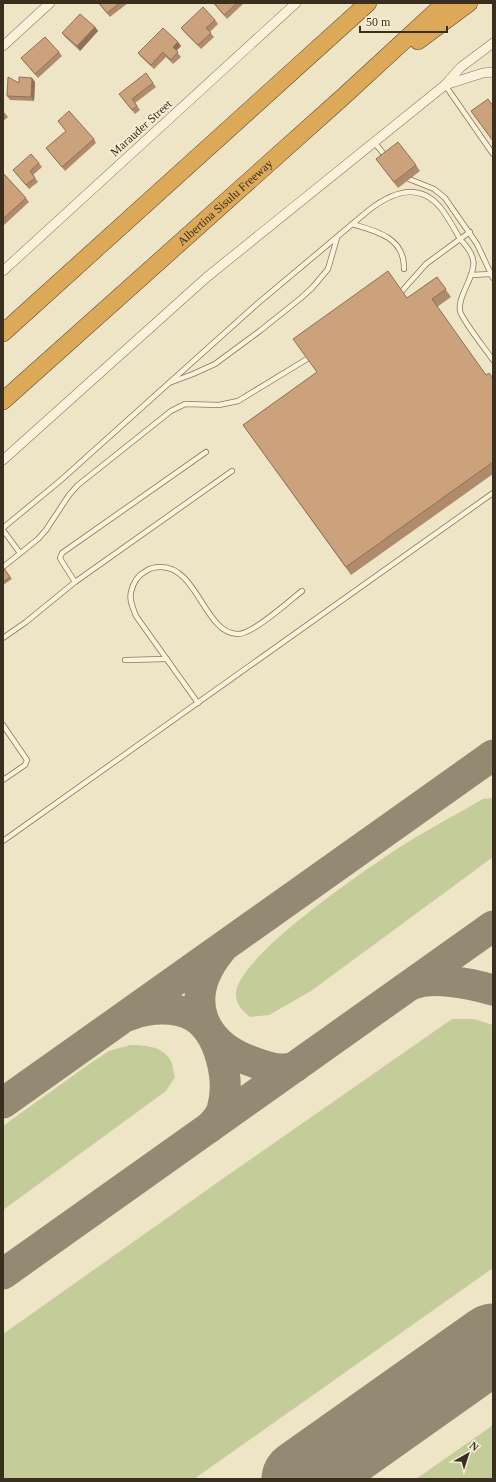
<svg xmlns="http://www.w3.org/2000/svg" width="496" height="1482" font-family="Georgia,serif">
<rect width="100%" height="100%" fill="#eee4c6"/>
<g fill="#c4cc9a">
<path d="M493,798V857L311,991L269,1015L250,1017C243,1011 236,1005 236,995C234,961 350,881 379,861C412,838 448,819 483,799Z"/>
<path d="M452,1019H474L493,1025V1268L194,1479H3V1334L228,1175Z"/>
<path d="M130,1045C145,1045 163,1046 171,1061C173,1065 173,1072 175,1077L166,1091L3,1210V1126L85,1067L109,1051Z"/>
<path d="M493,1425V1479H416Z"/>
</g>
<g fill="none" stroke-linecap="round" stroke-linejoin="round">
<g stroke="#948972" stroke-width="31">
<path d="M220,951C182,998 200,1045 256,1063C268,1067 282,1072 295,1067"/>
<path d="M411,985C431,975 472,984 493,990"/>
<path d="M130,1015C150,1008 174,1006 193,1016C220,1032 231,1080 222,1110C220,1116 215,1122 210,1127"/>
<path d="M3,1103L493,755"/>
<path d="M3,1274L493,926"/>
</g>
<path stroke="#948972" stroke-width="79" d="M301,1479L493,1343"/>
<defs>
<g id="service">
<path d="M445,85L493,154"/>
<path d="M374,142L387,158"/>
<path d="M409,179L434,189L445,198L477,244L493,278"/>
<path d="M352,224C377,231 405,238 404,269"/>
<path d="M470,232L460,239C481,261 474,268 463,294C461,299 459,305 460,311C462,320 487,351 493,360"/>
<path d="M471,275L491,274"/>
<path d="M169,383L257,304L369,210C391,193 418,181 440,207C448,217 454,228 460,239L426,264L402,291"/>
<path d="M3,528L61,480L169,383L193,374L215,364L261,330L301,298L312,288L328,269L337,238"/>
<path d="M3,530L20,553"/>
<path d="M3,567L38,539L46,530L69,495L78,485L171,411L185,404L219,405L238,401L307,359"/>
<path d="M75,582L61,560L60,558L62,553L206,452"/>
<path d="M3,638L26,622L75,582L232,471"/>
<path d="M125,660L167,659"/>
<path d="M198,703L136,616C133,608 129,600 131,592C133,583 138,575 146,571C150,568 156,567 161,567C197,567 205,633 237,634C252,635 289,601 302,591"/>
<path d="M3,725L27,760L25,765L3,780"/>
<path d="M3,841L493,493"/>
</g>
<g id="minor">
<path d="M3,46L50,3"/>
<path d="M445,85L483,73L493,72"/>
<path d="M3,271L296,3"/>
<path d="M3,460L207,277L445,85L461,67L493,43"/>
</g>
<g id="motorway">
<path d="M418,41L469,3"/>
<path d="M3,333L368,3"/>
<path id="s1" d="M3,401L344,96L445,3"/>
</g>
</defs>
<use href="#service" stroke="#89775c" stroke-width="6"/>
<use href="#minor" stroke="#89775c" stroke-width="10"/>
<use href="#motorway" stroke="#574430" stroke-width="18"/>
<use href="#service" stroke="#f9f1da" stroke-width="4.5"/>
<use href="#minor" stroke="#f9f1da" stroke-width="9"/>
<use href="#motorway" stroke="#dca959" stroke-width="17"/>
</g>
<g fill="#af8b6c">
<path d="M98,3H128L110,17Z"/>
<path d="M213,3H244L227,19Z"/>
<path d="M215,20L218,24L210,32L214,37L201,49L184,32L181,28Z"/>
<path d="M95,27L98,31L80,51L65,37L62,33Z"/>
<path d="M178,42L181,46L176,51L181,57L173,64L166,57L154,69L141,57L138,53Z"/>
<path d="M59,52L62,56L38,78L21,58Z"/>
<path d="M32,78L35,82L34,101L10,100L7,96L19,83Z"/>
<path d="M153,83L156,87L135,103L140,110L135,114L122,98Z"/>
<path d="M3,111L8,117L3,121Z"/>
<path d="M58,121L94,139L96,143L65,171L46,148L66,131Z"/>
<path d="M376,159L416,165L420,171L398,188Z"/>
<path d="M39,163L42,167L33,175L38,182L29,189L13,170Z"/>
<path d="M3,173L26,198L29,202L3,226Z"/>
<path d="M437,277L451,297L437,307L486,375L493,378V474L351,575L243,425L317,372L407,298Z"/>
<path d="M3,567L12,579L3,585Z"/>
</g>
<g fill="#8f7158">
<path d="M95,27L98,31L80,51L77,46Z"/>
<path d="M178,42L181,46L176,51L173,47Z"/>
<path d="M32,78L35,82L34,101L31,97Z"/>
</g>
<g fill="#cca27d" stroke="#8f7158">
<path d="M99,3H120L107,13Z"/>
<path d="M214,3H237L224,15Z"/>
<path d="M203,7L215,20L206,28L211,33L198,45L181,28Z"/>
<path d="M80,14L95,27L77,46L62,33Z"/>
<path d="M163,28L178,42L173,47L178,52L171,60L163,52L151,65L138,53Z"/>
<path d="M45,37L59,52L35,74L21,58Z"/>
<path d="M146,73L153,83L132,99L137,106L132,110L119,94Z"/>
<path d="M8,77L19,83V77L32,78L31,97L7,96Z"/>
<path d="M488,99L493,106V141L471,111Z"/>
<path d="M69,111L94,139L62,167L46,148L66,131L58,121Z"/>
<path d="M398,142L416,165L394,182L376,159Z"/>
<path d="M31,154L39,163L30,171L35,178L26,185L13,170Z"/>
<path d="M3,173L26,198L3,219Z"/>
<path d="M388,271L407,298L437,277L446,289L432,299L486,375L489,373L493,378V462L346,567L243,425L317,372L293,339Z"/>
<path d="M3,567L10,577L3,582Z"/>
</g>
<g text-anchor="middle" stroke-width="3.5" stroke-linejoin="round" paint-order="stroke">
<g font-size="12" fill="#3a2e1f" stroke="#f5eed6">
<text transform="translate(141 128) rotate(-42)" y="4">Marauder Street</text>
<text dy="4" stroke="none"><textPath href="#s1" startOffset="298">Albertina Sisulu Freeway</textPath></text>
</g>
</g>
<rect width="496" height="1482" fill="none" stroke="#3a2e1f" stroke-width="8"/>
<g transform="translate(468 1454) rotate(39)" stroke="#f5eed6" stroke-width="3" paint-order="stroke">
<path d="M0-3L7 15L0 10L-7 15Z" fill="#3a2e1f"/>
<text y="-6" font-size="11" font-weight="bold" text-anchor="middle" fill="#3a2e1f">N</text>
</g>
<path d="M360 26v6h87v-6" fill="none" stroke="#3a2e1f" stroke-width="2"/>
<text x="366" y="26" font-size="12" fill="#3a2e1f" stroke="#f5eed6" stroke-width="3" paint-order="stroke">50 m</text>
</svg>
